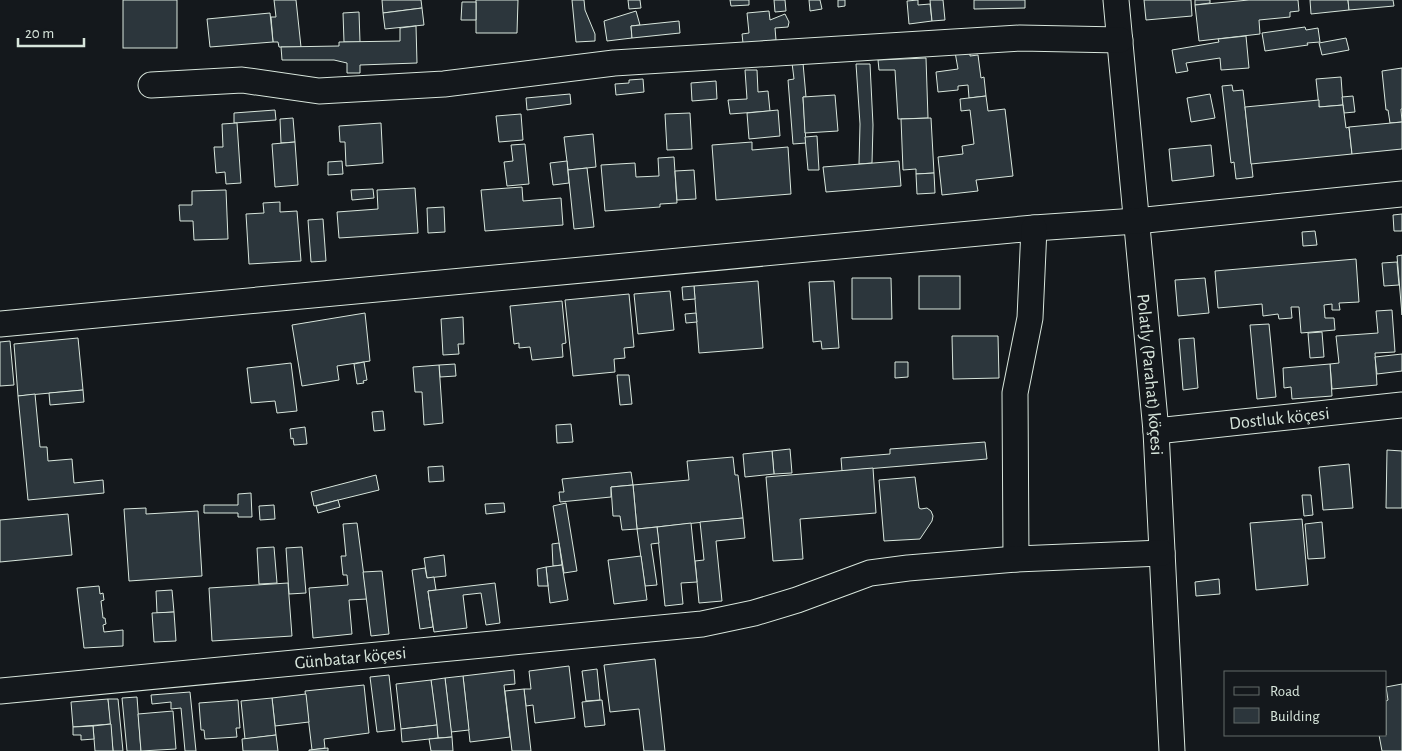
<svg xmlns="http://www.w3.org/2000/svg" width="1402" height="751" font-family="'Alegreya Sans',sans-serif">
<rect width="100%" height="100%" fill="#14181c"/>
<g fill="#2c363c" stroke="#d8e6dc">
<rect x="123" y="0" width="54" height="48"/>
<path d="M274,0H296L301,47H279L278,42H273L271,17H276Z"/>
<path d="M382,0H421L422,8L383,13Z"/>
<path d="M476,0H518L517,33H476Z"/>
<path d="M572,0H584L585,10L595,34V41L576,42Z"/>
<path d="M628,0H640L641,8L629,9Z"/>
<path d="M730,0H749V5L731,6Z"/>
<path d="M774,0H785L786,11L775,12Z"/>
<path d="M809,0H820L822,9L810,11Z"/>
<path d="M838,0H845V6L838,7Z"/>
<path d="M918,0V5L930,4L932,21L909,24L907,1Z"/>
<path d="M930,0H943L945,20L932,21Z"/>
<path d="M974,0H1025V8L974,9Z"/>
<path d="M1144,0H1191L1192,16L1146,20Z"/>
<path d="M1195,0H1210V3L1195,5Z"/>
<path d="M1249,0H1298L1299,11L1290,12V17L1259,20L1260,34L1199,41L1195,5Z"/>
<path d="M1310,0H1348L1349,10L1311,14Z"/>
<path d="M1348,0H1393L1394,6L1349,10Z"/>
<path d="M462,2H476V20H461Z"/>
<path d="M422,8L424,25L385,29L383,13Z"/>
<path d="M636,11L640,25L631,26L632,38L607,41L604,21Z"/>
<path d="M769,11L770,20L785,14L789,22L788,27L775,28L776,40L743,43L742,34L749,33L747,13Z"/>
<path d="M359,12L360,42H344L343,13Z"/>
<path d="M270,13L273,42L210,47L207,19Z"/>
<path d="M679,21L680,33L632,38L631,26Z"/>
<path d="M416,26L417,63L360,65V73H347V63L334,60H282L281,47L339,46V42L400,41V28Z"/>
<path d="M1305,27L1306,30L1318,28L1320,42L1307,43L1308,45L1265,51L1262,33Z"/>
<path d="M1246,36L1249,68L1221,70L1220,58L1186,63L1188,71L1176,73L1172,50L1219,42L1218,39Z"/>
<path d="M1346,38L1349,50L1322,55L1319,43Z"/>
<path d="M970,51V56L978,55L981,78L984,77L986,96L969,98L968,85L958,86V90L938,92L936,72L958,69L955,52Z"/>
<path d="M926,58L928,118L898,119L895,70H879L878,60Z"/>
<path d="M792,63H803L806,97H803L806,143L793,144L788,80L794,79Z"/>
<path d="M856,64H870L873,125L872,163L859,164L860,124Z"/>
<path d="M1402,68V109H1401L1402,122L1390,123L1388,110H1386L1382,71Z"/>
<path d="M745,70H757L758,92L768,91L770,111L730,114L728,100L747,99Z"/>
<path d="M1341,77L1343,105L1319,107L1316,79Z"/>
<path d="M643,79L644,92L616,95L615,84L629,83V80Z"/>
<path d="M716,81L717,99L692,101L691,83Z"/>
<path d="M1232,85L1233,91L1243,90L1253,177L1236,179L1234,162L1231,163L1222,86Z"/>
<path d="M570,94L571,104L527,110L526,98Z"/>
<path d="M1210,94L1215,118L1191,122L1187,98Z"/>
<path d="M835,95L838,131L805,133L803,97Z"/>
<path d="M986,96L988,111L1005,109L1013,176L976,180L978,191L942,195L938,157L963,154L962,146L974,144L970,110L961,111L960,99Z"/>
<path d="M1353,96L1355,112L1344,113L1342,97Z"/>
<path d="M1319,100V107L1343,105L1346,128L1349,127L1352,154L1251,164L1245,107Z"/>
<path d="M275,110L276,120L234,123V113Z"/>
<path d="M778,110L780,136L749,139L747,113Z"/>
<path d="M690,113L692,149L667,150L665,114Z"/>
<path d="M521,114L523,140L499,142L496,116Z"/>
<path d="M293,118L295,142L281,143L280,119Z"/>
<path d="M931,118L934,173L916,174V169L903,170L901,119Z"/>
<path d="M1402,122V149L1352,154L1349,127Z"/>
<path d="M237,123L241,183L226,184L225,172L216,173L214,147H223L222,124Z"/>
<path d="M381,123L383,163L346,166L345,142H340L339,126Z"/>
<path d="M593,134L596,167L568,170L564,137Z"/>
<path d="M817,136L819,170H808L805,137Z"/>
<path d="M295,142L298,185L275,187L272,144Z"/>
<path d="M752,142V150L788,147L791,194L716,200L712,145Z"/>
<path d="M525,144L529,184L507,186L504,162L513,161L511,145Z"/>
<path d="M1211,145L1214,176L1172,181L1169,149Z"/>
<path d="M674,157L677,203L660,204V207L605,211L601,165L635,163L636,177L659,176L658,158Z"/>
<path d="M342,161L343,174L328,175V162Z"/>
<path d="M567,161L569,183L553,185L550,163Z"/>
<path d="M899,161L901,186L826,192L823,167Z"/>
<path d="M587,168L594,227L574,229L568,170Z"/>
<path d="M694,170L696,199L677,200L675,171Z"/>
<path d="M934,173L935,193L917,194L916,174Z"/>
<path d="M522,187L523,201L561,198L563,225L485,231L481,190Z"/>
<path d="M415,188L418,233L339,238L337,212L378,209L377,190Z"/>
<path d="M373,189L374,198L352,200L351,190Z"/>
<path d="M226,190L228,239L194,240L193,221H180L179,205H192V191Z"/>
<path d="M280,202V212L297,211L301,261L249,264L246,214L264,213L263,203Z"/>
<path d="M444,207L445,232L428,233L427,208Z"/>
<path d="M1402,214V231H1394L1393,215Z"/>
<path d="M323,219L326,261L311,262L308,220Z"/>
<path d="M1315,231L1317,245L1303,246L1302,232Z"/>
<path d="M1402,255V315L1397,256Z"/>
<path d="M1356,259L1359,302L1339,303L1340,310H1332V304L1324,305L1325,318H1334L1335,330L1301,333L1299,307H1291L1292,318L1279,319L1278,314L1263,316L1262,304L1218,308L1215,271Z"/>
<path d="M1397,262L1399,285L1384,286L1382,263Z"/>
<rect x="919" y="276" width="41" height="33"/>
<path d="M852,278H891L892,319H852Z"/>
<path d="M1205,278L1209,313L1178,316L1175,280Z"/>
<path d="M758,281L763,348L699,353L694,286Z"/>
<path d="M834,281L839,348L822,349L821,341L813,342L809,282Z"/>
<path d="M694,286L695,299L683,300L682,287Z"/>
<path d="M670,291L674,330L638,334L634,294Z"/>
<path d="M629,294L634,347L624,348L625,358L614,359L615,372L573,376L565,300Z"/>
<path d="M562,301L566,343L562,344L563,357L532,360L530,347L519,348V343L514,344L510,306Z"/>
<path d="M1392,310L1395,352L1375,353L1377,385L1332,389L1330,364L1339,363L1336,336L1378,333L1376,311Z"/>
<path d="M365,313L370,361L337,366L339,380L302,386L292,325Z"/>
<path d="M696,313L697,322L686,323L685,314Z"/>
<path d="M463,317L464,344H458L459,354L443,355L441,319Z"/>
<path d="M1269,324L1276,397L1257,399L1250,325Z"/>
<path d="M1322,332L1324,357L1310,358L1308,333Z"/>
<path d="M952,336H998L999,378L953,379Z"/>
<path d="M78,338L83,390L18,396L14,344Z"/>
<path d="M1194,338L1198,388L1183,390L1179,339Z"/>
<path d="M10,341L14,385L0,386V342Z"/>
<path d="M1402,354V371L1377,374L1375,357Z"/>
<path d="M364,362L367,380L363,381L364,383L357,384L354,364Z"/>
<path d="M895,362H908V377L895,378Z"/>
<path d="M291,363L297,411L277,413L275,401L251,403L247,368Z"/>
<path d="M455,364L456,376L440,377L439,365Z"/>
<path d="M1330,364L1332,396L1292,399L1291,387L1284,388L1283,368Z"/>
<path d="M439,365L443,423L424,425L422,392H415L413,367Z"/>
<path d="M617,375H629L632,404L620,405Z"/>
<path d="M83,390L84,402L50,405L49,393Z"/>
<path d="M35,394L40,447H47L48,461L72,459L74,483L103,480L104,493L28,500L18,396Z"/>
<path d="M383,411L385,430L374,431L372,412Z"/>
<path d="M571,424L573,442L557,443L556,425Z"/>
<path d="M305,427L307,444L294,445L293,438L291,439L290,429Z"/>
<path d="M985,442L987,459L842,471L841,458L890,454V449Z"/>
<path d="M790,449L792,473L774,474L772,451Z"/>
<path d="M1387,450L1402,451V508H1386Z"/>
<path d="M772,451L774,474L745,477L743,454Z"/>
<path d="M733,457L735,475H738L743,518L637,529L633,485L689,480L687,461Z"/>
<path d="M1349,464L1353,508L1323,510L1319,467Z"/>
<path d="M443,466L444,481L429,482L428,467Z"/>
<path d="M873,468L876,513L800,519L803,559L773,561L766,477Z"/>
<path d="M631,472L633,485L611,487V497L560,502L559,492H564L562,479Z"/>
<path d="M376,475L379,490L314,506L311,492Z"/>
<path d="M915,477L919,508L921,509L927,508L931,511L933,516L932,521L920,539L884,541L879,480Z"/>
<path d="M633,485L637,529L622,530L620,516H613L611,487Z"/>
<path d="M251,493L252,517H238V513H204V505H238V494Z"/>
<path d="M1302,495H1311L1313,515L1304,516Z"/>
<path d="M338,500L340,507L318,513L316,506Z"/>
<path d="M504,503L505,512L486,514L485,504Z"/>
<path d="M566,503L577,571L564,573L553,506Z"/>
<path d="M274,505L275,519L260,520L259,506Z"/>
<path d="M146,508V514L198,511L202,576L129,581L124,509Z"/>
<path d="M68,514L72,555L0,562V520Z"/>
<path d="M743,518L745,538L716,541L722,601L699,603L695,561L704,560L700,522Z"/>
<path d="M1302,519L1308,585L1256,590L1250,523Z"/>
<path d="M1322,522L1325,558L1308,559L1305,524Z"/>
<path d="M357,523L367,599L349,600L352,634L313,638L309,588L348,585L347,575H343L341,556H346L343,524Z"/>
<path d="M691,523L697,582L681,583L683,604L665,606L657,527Z"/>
<path d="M657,527L659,543L651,544L657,585L645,586L637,529Z"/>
<path d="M559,543L562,565L553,566L552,544Z"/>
<path d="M274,547L277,583L259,584L257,548Z"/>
<path d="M302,547L306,593L289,594L286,548Z"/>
<path d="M444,555L446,576L427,578L424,558Z"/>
<path d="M641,556L647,600L614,604L608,560Z"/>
<path d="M562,565L568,600L550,603L546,567Z"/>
<path d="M546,567L548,586H538L537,569Z"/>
<path d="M425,568L427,578L434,577L436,590L428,591L433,627L420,629L412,570Z"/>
<path d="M382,571L389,634L371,636L363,572Z"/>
<path d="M1219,579L1220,594L1196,596L1195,582Z"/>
<path d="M288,583L292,636L212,641L209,588Z"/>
<path d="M495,583L500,623L486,625L481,593L463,595L467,628L434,632L428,591Z"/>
<path d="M99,586L100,594L103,593L104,600L101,601L103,618H105L106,624L103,625L104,632L123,630V646L84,648L77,588Z"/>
<path d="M172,590L174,612L157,613L156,591Z"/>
<path d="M174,612L176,641L154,642L152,613Z"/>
<path d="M655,659L665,751H644L639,709L610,712L604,665Z"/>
<path d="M569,666L575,718L535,723L533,705L526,706L524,689H531L529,671Z"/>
<path d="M597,669L600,700L586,701L582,671Z"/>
<path d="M514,670L515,684L504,685L510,737L470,742L463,676Z"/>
<path d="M389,675L395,730L377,732L370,677Z"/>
<path d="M463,676L469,730L451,732L445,678Z"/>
<path d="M445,678L452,737L438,738L431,680Z"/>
<path d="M431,680L437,725L401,729L396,684Z"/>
<path d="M1402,684V751H1382L1379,735H1386V701L1388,700L1386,687Z"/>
<path d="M364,685L369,733L324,739L325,748L312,750L305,691Z"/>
<path d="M524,689L531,751H512L505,691Z"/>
<path d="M190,692L196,751H185L181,708L171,709V702L152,704L151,695Z"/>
<path d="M306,694L309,722L275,726L272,698Z"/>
<path d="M137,697L141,751H127L122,698Z"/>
<path d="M272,698L276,735L245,739L241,701Z"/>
<path d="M108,699L111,724L73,727L71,702Z"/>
<path d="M108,699H118L123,751H113Z"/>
<path d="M238,700L240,728H236L237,737L205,739L204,730H201L199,703Z"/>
<path d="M602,700L605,725L585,727L582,702Z"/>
<path d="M173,711L176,749L141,751L138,714Z"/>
<path d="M111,724L113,751H95L93,726Z"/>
<path d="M437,725L438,738L402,742L401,729Z"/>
<path d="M93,726L94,739L81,740V735H73V727Z"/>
<path d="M276,735L278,751H243L242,739Z"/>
<path d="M452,737L453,751H431L429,739Z"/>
<path d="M328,748V751H309V750Z"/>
</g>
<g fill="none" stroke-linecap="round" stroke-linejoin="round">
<defs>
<g id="minor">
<path id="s1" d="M1116,0L1156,431L1172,751"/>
<path d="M151,85L242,80L319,91L444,84L614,63L1020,38L1120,40"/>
<path d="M0,324L1034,228L1136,221L1402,194"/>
<path id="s2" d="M1156,431L1402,405"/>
<path d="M1016,559L1015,393L1030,318L1034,228"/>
<path id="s3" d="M0,691L702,624L754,613L797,600L870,573L908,568L1016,559L1162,553"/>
</g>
</defs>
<use href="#minor" stroke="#d8e6dc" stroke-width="27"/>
<use href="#minor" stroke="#14181c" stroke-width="25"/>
</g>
<g text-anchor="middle" stroke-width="4" stroke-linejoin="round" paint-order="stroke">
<g font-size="18" fill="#d8e6dc" stroke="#14181c">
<text dy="6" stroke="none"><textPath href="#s1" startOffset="376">Polatly (Parahat) köçesi</textPath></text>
<text dy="6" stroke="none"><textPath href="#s2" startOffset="124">Dostluk köçesi</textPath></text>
<text dy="6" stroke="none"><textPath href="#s3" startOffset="352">Günbatar köçesi</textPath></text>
</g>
</g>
<rect x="1224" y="671" width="162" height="65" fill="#14181c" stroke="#626a69"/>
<rect x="1234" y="687" width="25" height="8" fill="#14181c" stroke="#626a69"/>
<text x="1270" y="696" font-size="15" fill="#d8e6dc">Road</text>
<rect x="1234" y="708" width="25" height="15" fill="#2c363c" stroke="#626a69"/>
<text x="1270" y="721" font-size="15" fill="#d8e6dc">Building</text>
<path d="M18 38v8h66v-8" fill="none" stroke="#d8e6dc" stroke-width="2.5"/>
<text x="25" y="38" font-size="15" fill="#d8e6dc" stroke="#14181c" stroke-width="4" paint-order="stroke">20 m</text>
</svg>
